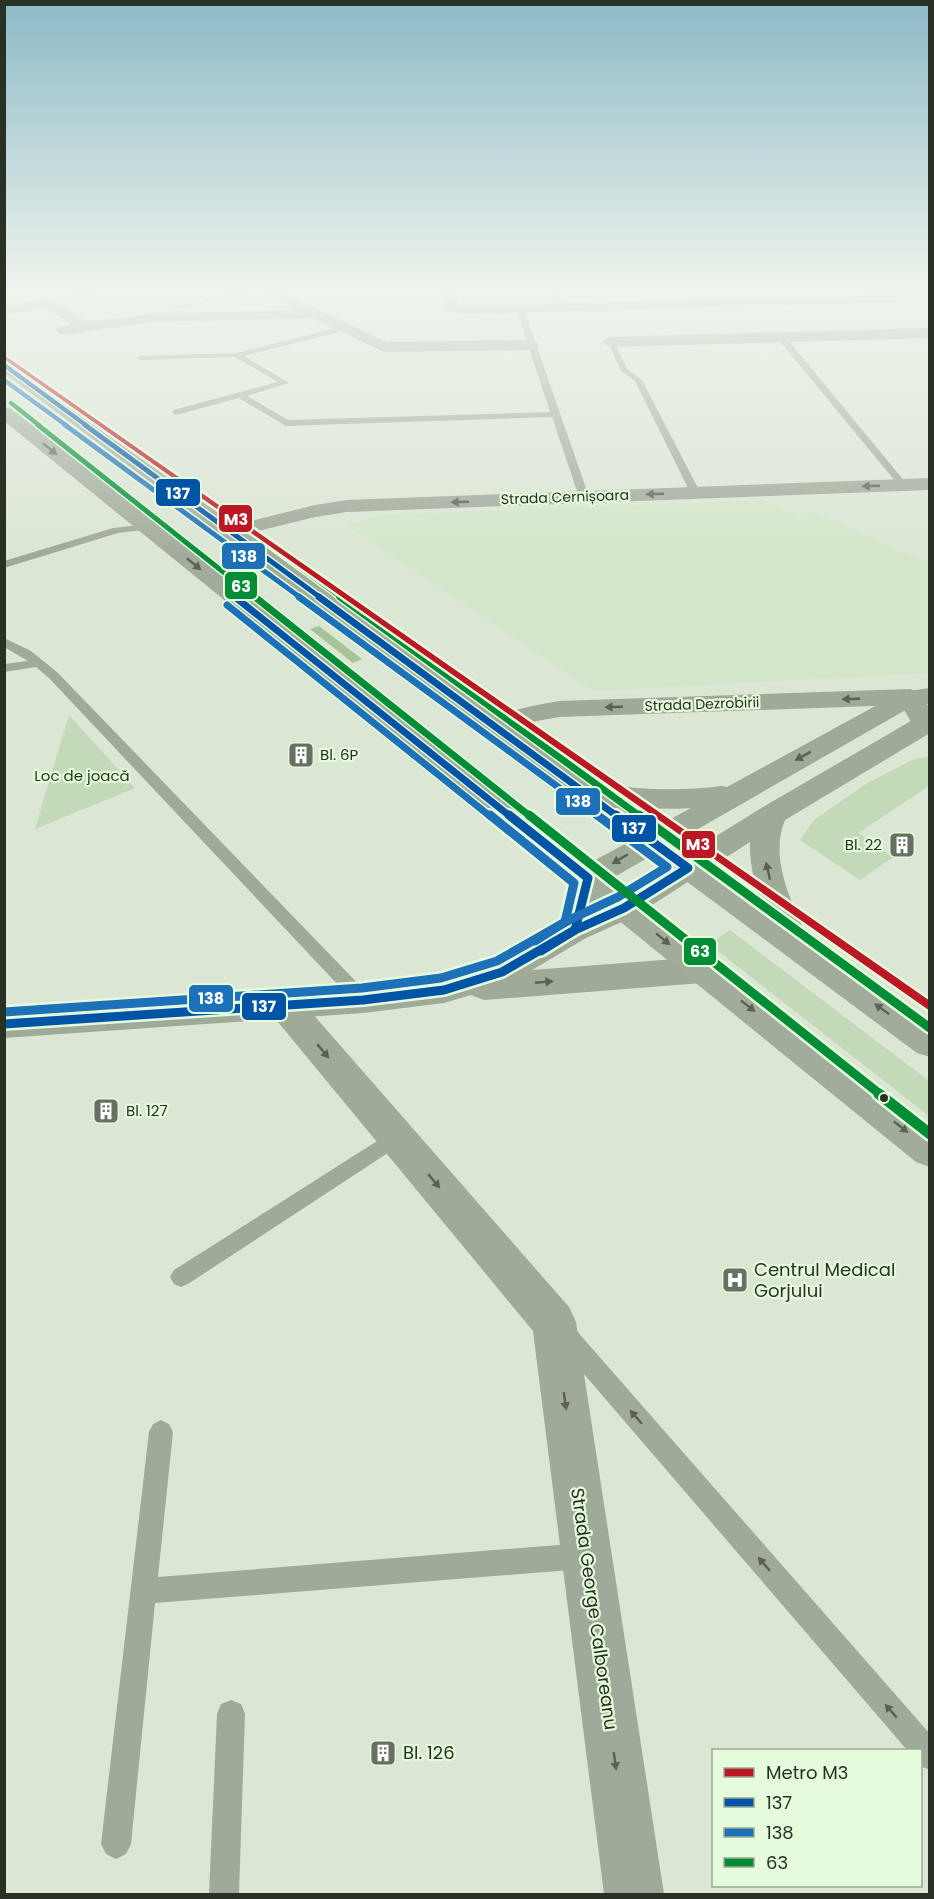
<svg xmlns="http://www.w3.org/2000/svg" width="934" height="1899" font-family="Poppins,sans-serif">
<rect width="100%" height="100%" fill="#dbe6d5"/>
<path fill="#d3e6c9" d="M767,500L800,516L812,511L920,560H929V673L593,691L347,526L379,515L425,513Z"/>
<g fill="#c3d9b8">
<path d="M69,715L135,788L35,829Z"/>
<path d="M929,757V786L858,833L893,857L860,880L800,840L814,820L866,784L914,759Z"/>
<path d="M730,930L929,1081V1116L709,944Z"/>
</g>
<path fill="#a6c497" d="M319,626L362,659L353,663L310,629Z"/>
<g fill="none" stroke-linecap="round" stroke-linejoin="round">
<g fill="#a0aa9b" fill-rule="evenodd">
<path d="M93,291H105L46,304L42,302Z"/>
<path d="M243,291H254L166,312L162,310Z"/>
<path d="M549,291H555L562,309H556Z"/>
<path d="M520,307L524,309L589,497L588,499L579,497L552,417L286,426L239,398L176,415L172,412L173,410L278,382L235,357L140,360L136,358L140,356L237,353L344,326H347V330L244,356L289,383L247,396L288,420L550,412L516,309Z"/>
<path d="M778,335H784L906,483V487H900L778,339Z"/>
<path d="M607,340H613L628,370L642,380L700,492L699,494L690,492L635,381L621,371Z"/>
<path d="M148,524L152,525V529L118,533L4,568V561L113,528Z"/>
<path d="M4,638L31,651L57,672L369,995L372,1000L369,1005L363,1007L357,1005L49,678L36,667L4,672V664L28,661L4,647Z"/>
<path d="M396,1129L403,1131L406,1137L403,1143L188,1284L181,1287L174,1284L170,1277L174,1270Z"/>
<path d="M567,1326L575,1329L930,1734V1770L920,1766V1750H907L559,1345L556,1337L559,1329Z"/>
<path d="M161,1420L169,1424L173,1432L158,1577L583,1543L592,1547L596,1556L592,1565L583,1569L155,1603L131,1844L126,1854L116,1859L106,1854L101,1844L149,1432L153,1424Z"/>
<path d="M231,1700L241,1704L245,1714L239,1894H209L217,1714L221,1704Z"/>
</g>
<g fill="#a0aa9b" fill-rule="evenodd">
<path d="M261,291H278L387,342L532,340L540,345L532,350L384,352L312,318L151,322L63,335L58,333L55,330L58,327L71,324L44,307L4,315V306L46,298L88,322L151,314L296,310Z"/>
<path d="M440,291H454L458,304L462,306L930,293V301L461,314L446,310Z"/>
<path d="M930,328V338L610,347L602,342L610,337Z"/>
<path d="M930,478V490L347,512L315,517L230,538L223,536L219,532L223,528L315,505L347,500Z"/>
<path d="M910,689L919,692L930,709V731L916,730L901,705L559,717L537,721L498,736L489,734L485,728C497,710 538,705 559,701Z"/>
<path d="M285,993L297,996L569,1307L576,1322L664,1894H604L533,1331L273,1016L268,1006L273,996Z"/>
</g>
<path fill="#9faa99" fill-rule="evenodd" d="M930,688V704H916L602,884L597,907L613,900L763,807L916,718L930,715V733L785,820C768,860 794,909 812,945L808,954L796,957L784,954C766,920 749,881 750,842L635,916L586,938L532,970L702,957L714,961L719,970L714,979L702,983L484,1000L471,995L444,1003L363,1013L4,1038V1010L363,987L444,977L477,968L527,943L561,923L573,878L577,870L691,808C651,811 609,806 571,795L567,789L571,783C591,777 615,786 636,788C665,790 693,790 721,786L727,787L901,692Z"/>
<g fill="#a2ac9c" fill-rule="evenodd">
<path d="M4,360L10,362L930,1023V1057L917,1053L4,373Z"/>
<path d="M4,407L10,408L930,1127V1167L916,1162L4,421Z"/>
</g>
<defs>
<path id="bus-1-far3" d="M4,365L87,426"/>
<g id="bus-1-far2">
<path d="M85,425L321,598"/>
<path d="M234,596L237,598"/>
</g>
<g id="bus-1-far1">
<path d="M235,597L511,817"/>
<path d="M319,597L618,817"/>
</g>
<g id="bus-1">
<path d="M509,815L588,878L575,930L541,951"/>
<path d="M4,1024L363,1000L444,990L502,972L575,930L624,908L688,868L616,815"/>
</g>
<path id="bus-2-far3" d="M4,380L67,426"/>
<path id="bus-2-far2" d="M65,425L301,598"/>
<g id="bus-2-far1">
<path d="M299,597L599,817"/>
<path d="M227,605L491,817"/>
</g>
<g id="bus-2">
<path d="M490,815L574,883L565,922L535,941"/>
<path d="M4,1012L362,988L441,978L497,961L569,920L618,897L667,867L597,815"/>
</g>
<path id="bus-3-far4" d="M11,403L40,426"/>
<g id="bus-3-far3">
<path d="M38,425L256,598"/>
<path d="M271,546L342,598"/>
</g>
<g id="bus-3-far2">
<path d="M255,597L531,817"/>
<path d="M340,597L641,817"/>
</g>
<g id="bus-3-far1">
<path d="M529,815L881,1095"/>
<path d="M639,815L930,1028"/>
</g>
<path id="bus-3" d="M879,1094L930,1134"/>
</defs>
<use href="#bus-1-far3" stroke="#e5fbdb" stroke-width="7"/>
<use href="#bus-1-far2" stroke="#e5fbdb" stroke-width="8"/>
<use href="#bus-1-far1" stroke="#e5fbdb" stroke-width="10"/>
<use href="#bus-1" stroke="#e5fbdb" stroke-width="14"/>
<use href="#bus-2-far3" stroke="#e5fbdb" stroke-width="7"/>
<use href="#bus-2-far2" stroke="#e5fbdb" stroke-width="8"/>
<use href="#bus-2-far1" stroke="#e5fbdb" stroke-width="10"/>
<use href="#bus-2" stroke="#e5fbdb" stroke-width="14"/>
<use href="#bus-3-far4" stroke="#e5fbdb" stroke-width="7"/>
<use href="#bus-3-far3" stroke="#e5fbdb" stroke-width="8"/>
<use href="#bus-3-far2" stroke="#e5fbdb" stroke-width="10"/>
<use href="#bus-3-far1" stroke="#e5fbdb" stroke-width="14"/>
<use href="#bus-3" stroke="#e5fbdb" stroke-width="16"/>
<use href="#bus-1-far3" stroke="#0054a6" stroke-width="4.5"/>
<use href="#bus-1-far2" stroke="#0054a6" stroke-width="5"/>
<use href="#bus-1-far1" stroke="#0054a6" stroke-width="7"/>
<use href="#bus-1" stroke="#0054a6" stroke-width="9"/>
<use href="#bus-2-far3" stroke="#1d71b8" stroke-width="4.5"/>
<use href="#bus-2-far2" stroke="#1d71b8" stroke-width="5"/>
<use href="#bus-2-far1" stroke="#1d71b8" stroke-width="7"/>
<use href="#bus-2" stroke="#1d71b8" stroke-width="9"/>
<use href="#bus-3-far4" stroke="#008d36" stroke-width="4.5"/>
<use href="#bus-3-far3" stroke="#008d36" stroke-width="5"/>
<use href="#bus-3-far2" stroke="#008d36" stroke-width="7"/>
<use href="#bus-3-far1" stroke="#008d36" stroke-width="9"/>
<use href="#bus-3" stroke="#008d36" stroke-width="11"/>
<defs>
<path id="metro-1" d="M4,355L930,1001V1011L4,359Z"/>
</defs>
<use href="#metro-1" stroke="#e5fbdb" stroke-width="5"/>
<use href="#metro-1" fill="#bc1725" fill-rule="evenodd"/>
</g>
<defs><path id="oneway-solid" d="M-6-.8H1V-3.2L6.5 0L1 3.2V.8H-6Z" transform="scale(1.5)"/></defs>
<g fill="#596255">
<use href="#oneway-solid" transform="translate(50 449) rotate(39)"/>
<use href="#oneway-solid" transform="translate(194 564) rotate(39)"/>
<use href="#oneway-solid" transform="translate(663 939) rotate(39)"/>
<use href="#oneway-solid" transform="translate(748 1006) rotate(38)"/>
<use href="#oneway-solid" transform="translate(882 1009) rotate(-144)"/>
<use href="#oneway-solid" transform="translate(901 1127) rotate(38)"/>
</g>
<g fill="#596154">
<use href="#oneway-solid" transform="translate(871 486) rotate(178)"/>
<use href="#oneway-solid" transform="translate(655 494) rotate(178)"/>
<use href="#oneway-solid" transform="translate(460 502) rotate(178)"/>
<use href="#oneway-solid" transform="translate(851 699) rotate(178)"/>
<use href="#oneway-solid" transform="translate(614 707) rotate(178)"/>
<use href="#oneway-solid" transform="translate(323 1051) rotate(50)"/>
<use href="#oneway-solid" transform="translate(434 1181) rotate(50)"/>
<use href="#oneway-solid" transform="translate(565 1401) rotate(82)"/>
<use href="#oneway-solid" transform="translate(636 1417) rotate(-131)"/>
<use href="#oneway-solid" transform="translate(764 1564) rotate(-131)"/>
<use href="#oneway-solid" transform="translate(891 1711) rotate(-131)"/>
<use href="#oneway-solid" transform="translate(615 1761) rotate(82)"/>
</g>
<g fill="#586153">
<use href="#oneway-solid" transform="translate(803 756) rotate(151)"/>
<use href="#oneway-solid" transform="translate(620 859) rotate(149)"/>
<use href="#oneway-solid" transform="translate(768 871) rotate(-103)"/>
<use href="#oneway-solid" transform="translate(544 982) rotate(-5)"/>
</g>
<linearGradient id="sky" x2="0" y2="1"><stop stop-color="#8dbac8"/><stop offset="0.52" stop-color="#eff4ec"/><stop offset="1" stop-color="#eff4ec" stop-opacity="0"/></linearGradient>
<rect width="934" height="556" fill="url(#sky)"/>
<defs>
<symbol id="building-square" viewBox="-11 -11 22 22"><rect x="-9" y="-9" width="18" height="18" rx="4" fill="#677063" stroke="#e5fbdb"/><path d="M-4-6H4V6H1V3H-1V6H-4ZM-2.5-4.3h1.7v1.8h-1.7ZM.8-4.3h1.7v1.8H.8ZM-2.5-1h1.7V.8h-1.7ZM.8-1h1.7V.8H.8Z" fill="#fff"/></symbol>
<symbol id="hospital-square" viewBox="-11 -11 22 22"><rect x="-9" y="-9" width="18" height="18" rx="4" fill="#677063" stroke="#e5fbdb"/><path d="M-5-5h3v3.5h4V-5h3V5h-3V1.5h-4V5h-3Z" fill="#fff"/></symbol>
</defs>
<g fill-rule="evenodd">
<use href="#building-square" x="286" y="740" width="30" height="30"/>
<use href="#building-square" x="887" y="830" width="30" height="30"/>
<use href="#building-square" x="91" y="1096" width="30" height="30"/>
<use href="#hospital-square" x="720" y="1265" width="30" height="30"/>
<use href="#building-square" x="368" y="1738" width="30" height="30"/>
</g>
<circle fill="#293125" stroke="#e5fbdb" stroke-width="2" cx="884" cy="1098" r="5"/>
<g text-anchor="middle" stroke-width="4.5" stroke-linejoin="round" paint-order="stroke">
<g font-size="14" fill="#293125" stroke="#e5fbdb">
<text transform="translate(565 497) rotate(-2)" y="5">Strada Cernișoara</text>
<text transform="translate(702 704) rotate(-2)" y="5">Strada Dezrobirii</text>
</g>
<g font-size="15" fill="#293125" stroke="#e5fbdb" text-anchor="start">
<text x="320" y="760">Bl. 6P</text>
<text x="882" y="850" text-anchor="end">Bl. 22</text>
<text x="126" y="1116">Bl. 127</text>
</g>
<g font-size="15" fill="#1e370e" stroke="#e5fbdb">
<text x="82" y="781">Loc de joacă</text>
</g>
<g font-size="18" fill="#293125" stroke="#e5fbdb" text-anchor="start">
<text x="754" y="1276">Centrul Medical<tspan x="754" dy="21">Gorjului</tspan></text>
<text x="403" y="1759">Bl. 126</text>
</g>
<g font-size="18" fill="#293125" stroke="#e5fbdb">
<text transform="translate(594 1609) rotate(82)" y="6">Strada George Calboreanu</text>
</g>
</g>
<g stroke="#e5fbdb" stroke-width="2">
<rect x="155" y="478" width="46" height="29" rx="6" fill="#0054a6"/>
<rect x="218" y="504" width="35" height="29" rx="6" fill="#bc1725"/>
<rect x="221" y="542" width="45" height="28" rx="6" fill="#1d71b8"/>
<rect x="224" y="571" width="34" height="29" rx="6" fill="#008d36"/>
<rect x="555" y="787" width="46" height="29" rx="6" fill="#1d71b8"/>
<rect x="611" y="814" width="46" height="29" rx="6" fill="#0054a6"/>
<rect x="681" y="830" width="35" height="29" rx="6" fill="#bc1725"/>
<rect x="683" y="937" width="34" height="29" rx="6" fill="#008d36"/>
<rect x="188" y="984" width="46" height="29" rx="6" fill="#1d71b8"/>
<rect x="241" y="992" width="46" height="29" rx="6" fill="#0054a6"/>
</g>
<g font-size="16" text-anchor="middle" font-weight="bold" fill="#fff">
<text x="178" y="499">137</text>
<text x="236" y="525">M3</text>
<text x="244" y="562">138</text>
<text x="241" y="592">63</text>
<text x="578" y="807">138</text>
<text x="634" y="834">137</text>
<text x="698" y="850">M3</text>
<text x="700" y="957">63</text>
<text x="211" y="1004">138</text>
<text x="264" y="1012">137</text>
</g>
<rect width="934" height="1899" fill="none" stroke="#293125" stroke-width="12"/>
<rect x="712" y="1749" width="210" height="138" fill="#e5fbdb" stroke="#9aaa92" stroke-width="1.5"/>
<rect x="724" y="1768" width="30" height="9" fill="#bc1725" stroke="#9aaa92" stroke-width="1.5"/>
<text x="766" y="1779" font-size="18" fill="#293125">Metro M3</text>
<rect x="724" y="1798" width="30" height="9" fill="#0054a6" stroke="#9aaa92" stroke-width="1.5"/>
<text x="766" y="1809" font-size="18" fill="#293125">137</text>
<rect x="724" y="1828" width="30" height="9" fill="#1d71b8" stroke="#9aaa92" stroke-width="1.5"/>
<text x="766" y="1839" font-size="18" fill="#293125">138</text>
<rect x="724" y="1858" width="30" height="9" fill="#008d36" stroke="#9aaa92" stroke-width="1.5"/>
<text x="766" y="1869" font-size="18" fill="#293125">63</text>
</svg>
